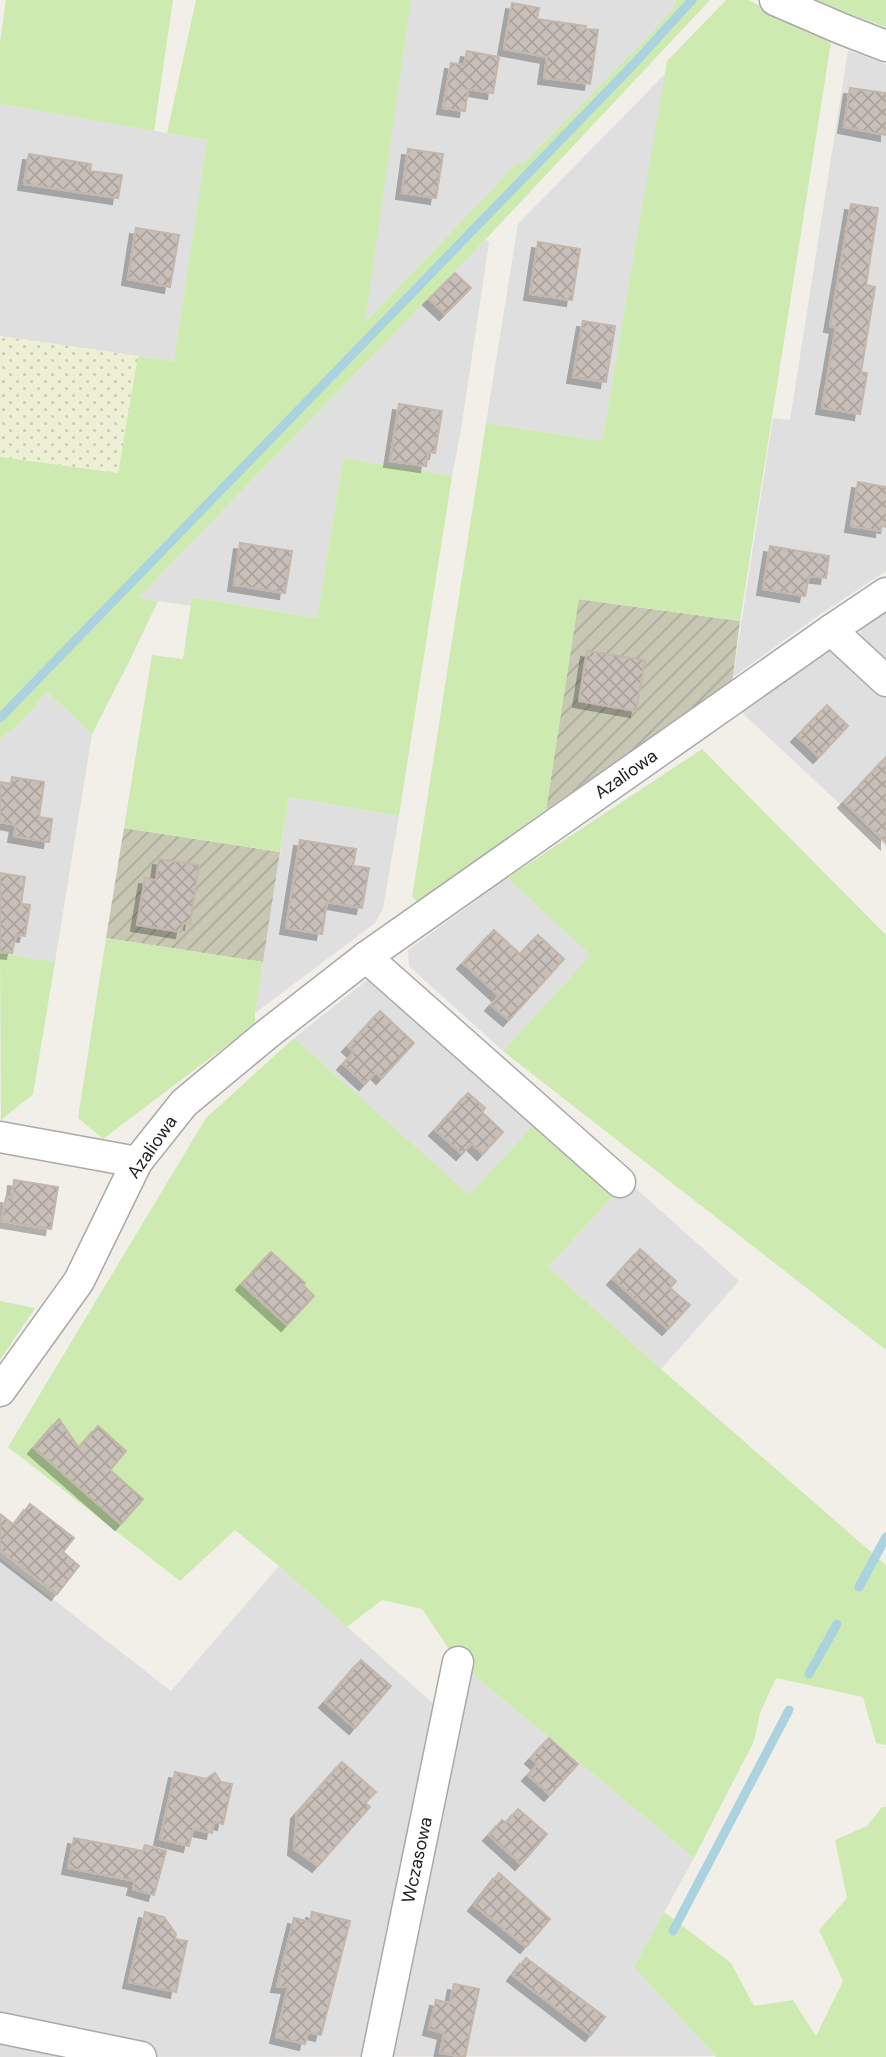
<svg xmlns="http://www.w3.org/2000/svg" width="886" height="2057" font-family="'DM Sans',sans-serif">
<defs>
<pattern id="construction-furrows" width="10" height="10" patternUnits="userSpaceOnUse" patternTransform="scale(1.75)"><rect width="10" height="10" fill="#c7c7b4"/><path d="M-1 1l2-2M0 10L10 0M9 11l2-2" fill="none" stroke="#abab9a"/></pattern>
<pattern id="farmland-dots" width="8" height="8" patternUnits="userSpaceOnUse" patternTransform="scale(1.75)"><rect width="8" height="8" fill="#eef0d5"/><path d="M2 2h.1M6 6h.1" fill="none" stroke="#ccceb7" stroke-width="1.8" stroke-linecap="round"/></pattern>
<pattern id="building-cross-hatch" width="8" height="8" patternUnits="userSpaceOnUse" patternTransform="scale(1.75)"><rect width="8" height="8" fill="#c7bfb8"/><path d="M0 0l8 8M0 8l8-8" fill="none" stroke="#aba49e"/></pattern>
<filter id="shadow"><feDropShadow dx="-6" dy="6" stdDeviation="0" flood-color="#0004"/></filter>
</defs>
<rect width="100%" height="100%" fill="#f2efe9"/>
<g fill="#e0dfdf">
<path d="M411,0H676L673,9L637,48L523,164H516L364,323Z"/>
<path d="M848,50L886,64V571L819,615L733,677L773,418L790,420Z"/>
<path d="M665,74L602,441L486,423L518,224Z"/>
<path d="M0,104L207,140L174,361L0,336Z"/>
<path d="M485,240L489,242L461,430L452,476L343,458L317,618L193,597L192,606L138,598Z"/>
<path d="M886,608V668L860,643V626Z"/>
<path d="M828,644L886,698V847L737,708Z"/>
<path d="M47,692L92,734L55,962L0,953V740L28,715Z"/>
<path d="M289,797L399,816L383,908L375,923L255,1013Z"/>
<path d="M507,878L592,955L503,1051L409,966L408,950Z"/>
<path d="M367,980L377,982L534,1124L469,1196L294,1038Z"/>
<path d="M631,1184L739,1281L661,1369L548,1267L614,1195L617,1199Z"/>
<path d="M0,1558L171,1691L279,1566L447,1716L458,1662L694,1858L634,1967L715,2056L0,2057Z"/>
</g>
<g fill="url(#construction-furrows)">
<path d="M578,599L740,621L732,683L546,810Z"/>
<path d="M124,828L280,852L263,962L106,938Z"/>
</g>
<path fill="url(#farmland-dots)" d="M0,336L138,356L118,473L0,457Z"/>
<g fill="#cdebb0">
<path d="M6,0H173L154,131L0,104V42Z"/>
<path d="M196,0H411L365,322L516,164H523L637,48L673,9L676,0H710L485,240L138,598L158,601L129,662L92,734L47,692L28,715L0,740V457L118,473L138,356L174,361L207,140L167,133Z"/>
<path d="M726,0H748L831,42L740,621L579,599L546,810L418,902L412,897L486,423L602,441L667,61Z"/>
<path d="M810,0H886V27Z"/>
<path d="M343,458L452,476L399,816L289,797L280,852L124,828L152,655L183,659L192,597L317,618Z"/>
<path d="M702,749L886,935V1350L503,1051L591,955L507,878Z"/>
<path d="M106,938L263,962L255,1013V1024L103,1139L78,1118Z"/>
<path d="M0,953L55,962L33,1094L1,1120Z"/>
<path d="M294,1038L469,1195L534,1124L614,1195L548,1267L661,1369L886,1565V1745L876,1743L863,1697L776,1678L760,1713L754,1741L694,1858L458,1662L422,1609L382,1600L347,1627L279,1566L235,1530L180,1581L8,1447L206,1118Z"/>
<path d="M0,1301L35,1308L0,1360Z"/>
<path d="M882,1807H886V2057H716L634,1967L664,1912L731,1963L754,2006L793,2000L816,2036L843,1981L819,1930L847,1898L835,1840L867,1826Z"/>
</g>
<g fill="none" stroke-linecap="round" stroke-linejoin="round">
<g stroke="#aad3df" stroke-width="9">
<path d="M0,718L633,65L692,0"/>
<path d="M859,1587L886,1537"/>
<path d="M809,1674L837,1624"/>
<path d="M673,1931L789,1710"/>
</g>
</g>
<g fill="url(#building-cross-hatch)" stroke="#c4b6ab" stroke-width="2" filter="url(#shadow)">
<path d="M512,3L539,8L537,19L586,26L585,29L598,30L590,84L544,78L547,57L504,49Z"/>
<path d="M467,51L499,57L493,93L468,89L465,111L443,108L451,63L464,65Z"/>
<path d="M850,88L886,93V135L844,127Z"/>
<path d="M408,149L443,154L436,198L402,193Z"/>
<path d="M29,154L91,164L90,171L122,175L118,198L24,184Z"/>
<path d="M851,204L878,208L866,285L875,287L861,372L867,373L860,414L822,408L836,327L830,326Z"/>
<path d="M136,228L179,235L170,287L128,279Z"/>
<path d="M538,242L580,249L572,300L530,294Z"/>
<path d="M455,273L471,288L445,314L429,299Z"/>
<path d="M583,321L615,326L606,382L573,377Z"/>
<path d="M399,404L442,411L435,453L428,452L426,466L390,461Z"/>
<path d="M858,482L886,487V527L881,526V531L851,526Z"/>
<path d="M240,543L292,551L285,593L234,585Z"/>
<path d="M770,546L829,556L826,578L809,576L805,596L763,589Z"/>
<path d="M587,651L645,660L636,711L579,701Z"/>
<path d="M827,705L848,726L819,757L797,736Z"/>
<path d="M886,757V843L844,802Z"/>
<path d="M12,777L44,782L39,817L52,819L49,842L14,836L16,825L0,822V782L11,784Z"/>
<path d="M300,840L356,849L353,866L369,868L362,908L327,902L322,934L286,928Z"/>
<path d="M159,859L199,865L190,924L183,923L181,932L137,925L145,878L156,880Z"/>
<path d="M0,873L25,877L21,904L30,905L25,936L16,935L12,953L0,952Z"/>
<path d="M494,930L520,954L538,935L564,959L509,1020L491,1005L499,996L463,963Z"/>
<path d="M380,1011L414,1043L382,1078L376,1072L365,1084L343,1064L354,1052L348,1046Z"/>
<path d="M468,1093L485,1108L482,1112L503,1132L483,1154L472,1143L462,1154L435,1130Z"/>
<path d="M14,1180L58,1187L51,1229L2,1221L6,1197L12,1198Z"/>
<path d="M640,1249L676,1281L670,1288L690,1305L668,1329L613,1279Z"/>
<path d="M271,1252L305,1283L303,1285L314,1296L287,1325L242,1284Z"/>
<path d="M59,1419L79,1448L98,1426L126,1451L110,1470L143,1499L121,1524L34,1448Z"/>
<path d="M30,1504L74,1538L63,1552L79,1566L57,1594L0,1550V1514L14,1525Z"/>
<path d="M361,1660L391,1686L355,1728L325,1702Z"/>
<path d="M549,1738L578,1764L550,1795L528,1775L538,1764L531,1758Z"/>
<path d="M342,1762L376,1792L365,1803L370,1807L318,1866L294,1849L297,1813Z"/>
<path d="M175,1772L206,1779L215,1773L221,1782L232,1784L223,1824L214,1822L212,1833L193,1829L189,1846L160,1839Z"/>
<path d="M518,1809L547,1834L521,1864L489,1835L502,1820L506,1823Z"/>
<path d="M74,1838L143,1851L145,1845L166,1851L154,1895L133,1889L135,1881L68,1868Z"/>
<path d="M499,1873L550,1919L526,1947L474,1905Z"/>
<path d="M145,1912L164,1917L176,1934L175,1939L187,1941L176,1992L129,1982Z"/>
<path d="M312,1912L350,1921L321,2035L308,2032L305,2044L276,2037L288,1987L277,1986L294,1918L310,1922Z"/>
<path d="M526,1958L605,2017L591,2035L513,1975Z"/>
<path d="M454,1984L479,1989L465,2057L440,2053L444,2033L429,2029L436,2000L450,2003Z"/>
</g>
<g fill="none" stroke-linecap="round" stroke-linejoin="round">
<defs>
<g id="street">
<path d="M775,0L842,29L886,46"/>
<path d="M831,630L886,681"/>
<path d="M366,957L620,1182"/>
<path d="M0,1137L137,1162"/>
<path d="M0,1391L79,1281L137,1162L184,1103L266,1035L366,957L831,630L886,593"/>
<path d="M0,2028L141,2057"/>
<path d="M377,2057L458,1662"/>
</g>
</defs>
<use href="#street" stroke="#a9a9a9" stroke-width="33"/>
<use href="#street" stroke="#fff" stroke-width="30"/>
</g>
<g text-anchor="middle" stroke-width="6" stroke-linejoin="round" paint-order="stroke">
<g font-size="18" fill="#222" stroke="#fff">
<text transform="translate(626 774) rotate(-35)" y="6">Azaliowa</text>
<text transform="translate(152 1147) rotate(-55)" y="6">Azaliowa</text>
<text transform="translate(417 1860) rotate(-78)" y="6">Wczasowa</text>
</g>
</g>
</svg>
